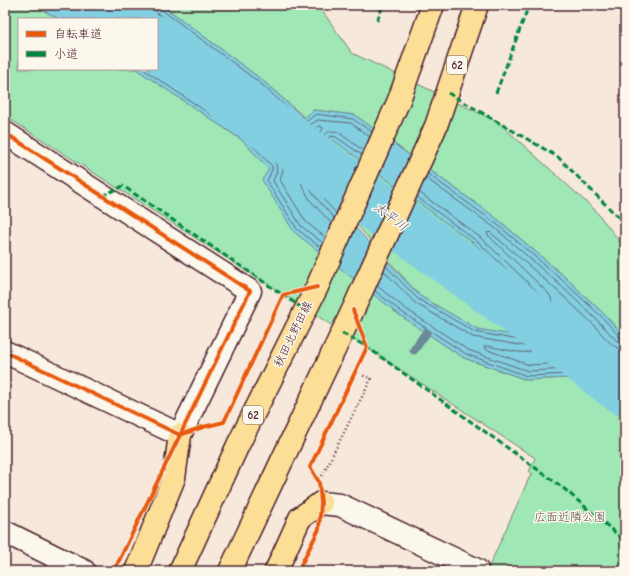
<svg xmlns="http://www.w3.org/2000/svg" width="630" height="576" font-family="'Comic Neue','Klee One',sans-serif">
<rect width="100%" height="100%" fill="#f7e8dc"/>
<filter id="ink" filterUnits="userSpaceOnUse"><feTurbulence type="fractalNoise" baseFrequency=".025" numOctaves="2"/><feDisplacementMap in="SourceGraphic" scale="8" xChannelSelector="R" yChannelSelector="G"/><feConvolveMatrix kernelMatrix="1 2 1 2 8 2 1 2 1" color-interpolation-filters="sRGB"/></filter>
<g filter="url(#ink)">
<g fill="#9fe7b4" stroke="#748370">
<path d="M5,5H34L59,19H19V69H136L242,140L269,169L395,312L464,358L527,380L567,378L623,413L625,415V571H487L530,476L533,474L529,472L535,458L375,353L5,116Z"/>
<path d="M162,5H318L352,53L498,122L595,210L625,248V337L604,314L565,277L501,222L355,115L314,110L305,118L262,80Z"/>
<path d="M333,139L476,245L537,304L526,338L477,329L420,296L316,179Z"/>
</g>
<path fill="#82cfe1" stroke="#6c8998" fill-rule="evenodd" d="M34,5H162L262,80L304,118L314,110L355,115L435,174L495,217L565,277L604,314L625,337V415L567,378L527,380L464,358L401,316L294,232L262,180L269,169L242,140L136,69H157V19H59ZM333,140L476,245L537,304L526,337L477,329L420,296L322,192L316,178Z"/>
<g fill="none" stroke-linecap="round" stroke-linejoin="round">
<g stroke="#606574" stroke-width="1">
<path d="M155,5V10L158,14L257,87L299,125L304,127L308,126L318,120L351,123L370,137"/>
<path d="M160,5V8L162,10L260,83L302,121H307L316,114L353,119L372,132"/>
<path d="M157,20L253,91L296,130C305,135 311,132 319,126L322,127L323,129L319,134L302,173L301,181L302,185L310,200L332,224"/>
<path d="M157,65L252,129L281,161L283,170L280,180L306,222L326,238"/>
<path d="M143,69L244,137L272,166V170L267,181L297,229L321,248"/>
<path d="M152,69L247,133L276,164L277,171L273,181L301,226L323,243"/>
<path d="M428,174L498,225L562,280L601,316L621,338L625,339"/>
<path d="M426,178L495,228L559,284L597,320L618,342L621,344H625"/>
<path d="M336,213C328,204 311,189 312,176L329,139L331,136L336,137L362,155"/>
<path d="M334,218C326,208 309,193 307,180C306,173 321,144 324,136C328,131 332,130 338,132L364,151"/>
<path d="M386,266L418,299L475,332L524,341H527L529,339L541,306L540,301L478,242L417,197"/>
<path d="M384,271L415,303L473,337L525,346L530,345L534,340L546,306V302L544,298L481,238L419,192"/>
<path d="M377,286L406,309L468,350L528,371L570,369L625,404"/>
<path d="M375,291L403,313L466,354L527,376L569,374L625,410"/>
<path d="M625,350C611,349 602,333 593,324C560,292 525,262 490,232L487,233L488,235L548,293C552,298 553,304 551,310L540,343C537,347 533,351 528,352C519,354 496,347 486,346L484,347L485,349L529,365L566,363H572L625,397"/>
</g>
<path stroke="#6c8998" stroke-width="9" d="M414,350L426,333"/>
<path stroke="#82cfe1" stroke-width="52" d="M157,42L365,198L534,321L625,390"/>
<defs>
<g id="street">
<path d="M5,133L250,291L180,435L5,352"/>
<path d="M321,503L340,505L477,570V571"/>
<path d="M5,532L84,571"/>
</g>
<g id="primary">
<path d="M136,571L174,478L180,435"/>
<path d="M180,571L238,445L317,287L399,100L433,5"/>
<path d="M230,571L353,310L436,126L477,5"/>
<path d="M276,571L300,518L321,503"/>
</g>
</defs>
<use href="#street" stroke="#4a1f2b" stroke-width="25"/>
<use href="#primary" stroke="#4a1f2b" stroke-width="25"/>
<path stroke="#4a1f2b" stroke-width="2.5" stroke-dasharray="1 3" stroke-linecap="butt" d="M322,476L371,379L362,375"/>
<use href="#street" stroke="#fbf7ec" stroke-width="22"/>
<use href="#primary" stroke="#fcde96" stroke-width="22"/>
<g stroke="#00873e" stroke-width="3" stroke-dasharray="6 3" stroke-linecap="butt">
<path d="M377,21L383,5"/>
<path d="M448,93L558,157L625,224"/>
<path d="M496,93L529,5"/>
<path d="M102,196L123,186L305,310"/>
<path d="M342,333L367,347L562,487L625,541"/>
</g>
<defs>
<g id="cycleway">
<path d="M5,133L250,291L180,435L5,352"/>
<path d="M114,571L180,435L203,427L224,422L283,295L317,287"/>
<path d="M298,571L319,529L321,503L319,482L310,467L367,347L353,310"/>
</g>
</defs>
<use href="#cycleway" stroke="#fbf7ec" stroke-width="6"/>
<use href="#cycleway" stroke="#e8590c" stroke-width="4"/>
</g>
</g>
<g text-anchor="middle" stroke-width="3" stroke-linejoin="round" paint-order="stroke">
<g fill="#fbf7ec" stroke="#7f6065" stroke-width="1">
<rect x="447" y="56" width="20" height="18" rx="3"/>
<rect x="243" y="406" width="20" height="18" rx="3"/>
</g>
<g font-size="11" font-weight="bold" fill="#4a1f2b">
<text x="457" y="69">62</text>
<text x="253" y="419">62</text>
</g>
<g font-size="12" fill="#4a1f2b" stroke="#fbf7ec">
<text transform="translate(293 334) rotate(-64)" y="4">秋田北野田線</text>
</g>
<g font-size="12" fill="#5f514d" stroke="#fbf7ec">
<text x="570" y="521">広面近隣公園</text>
</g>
<g font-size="13" font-style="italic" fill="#5b5462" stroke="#fbf7ec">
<text transform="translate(391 216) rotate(37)" y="5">太平川</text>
</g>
</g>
<rect width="630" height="576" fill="none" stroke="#fbf7ec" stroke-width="20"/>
<rect x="10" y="10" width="610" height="556" fill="none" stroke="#4a1f2b" stroke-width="1.5" filter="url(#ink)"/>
<rect x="18" y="18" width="140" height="52" fill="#fbf7ec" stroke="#b4a19f"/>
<rect x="26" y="31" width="20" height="6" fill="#e8590c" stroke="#b4a19f"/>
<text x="54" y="38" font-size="12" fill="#4a1f2b">自転車道</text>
<rect x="26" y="51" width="20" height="6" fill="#00873e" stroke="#b4a19f"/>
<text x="54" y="58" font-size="12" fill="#4a1f2b">小道</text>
</svg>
